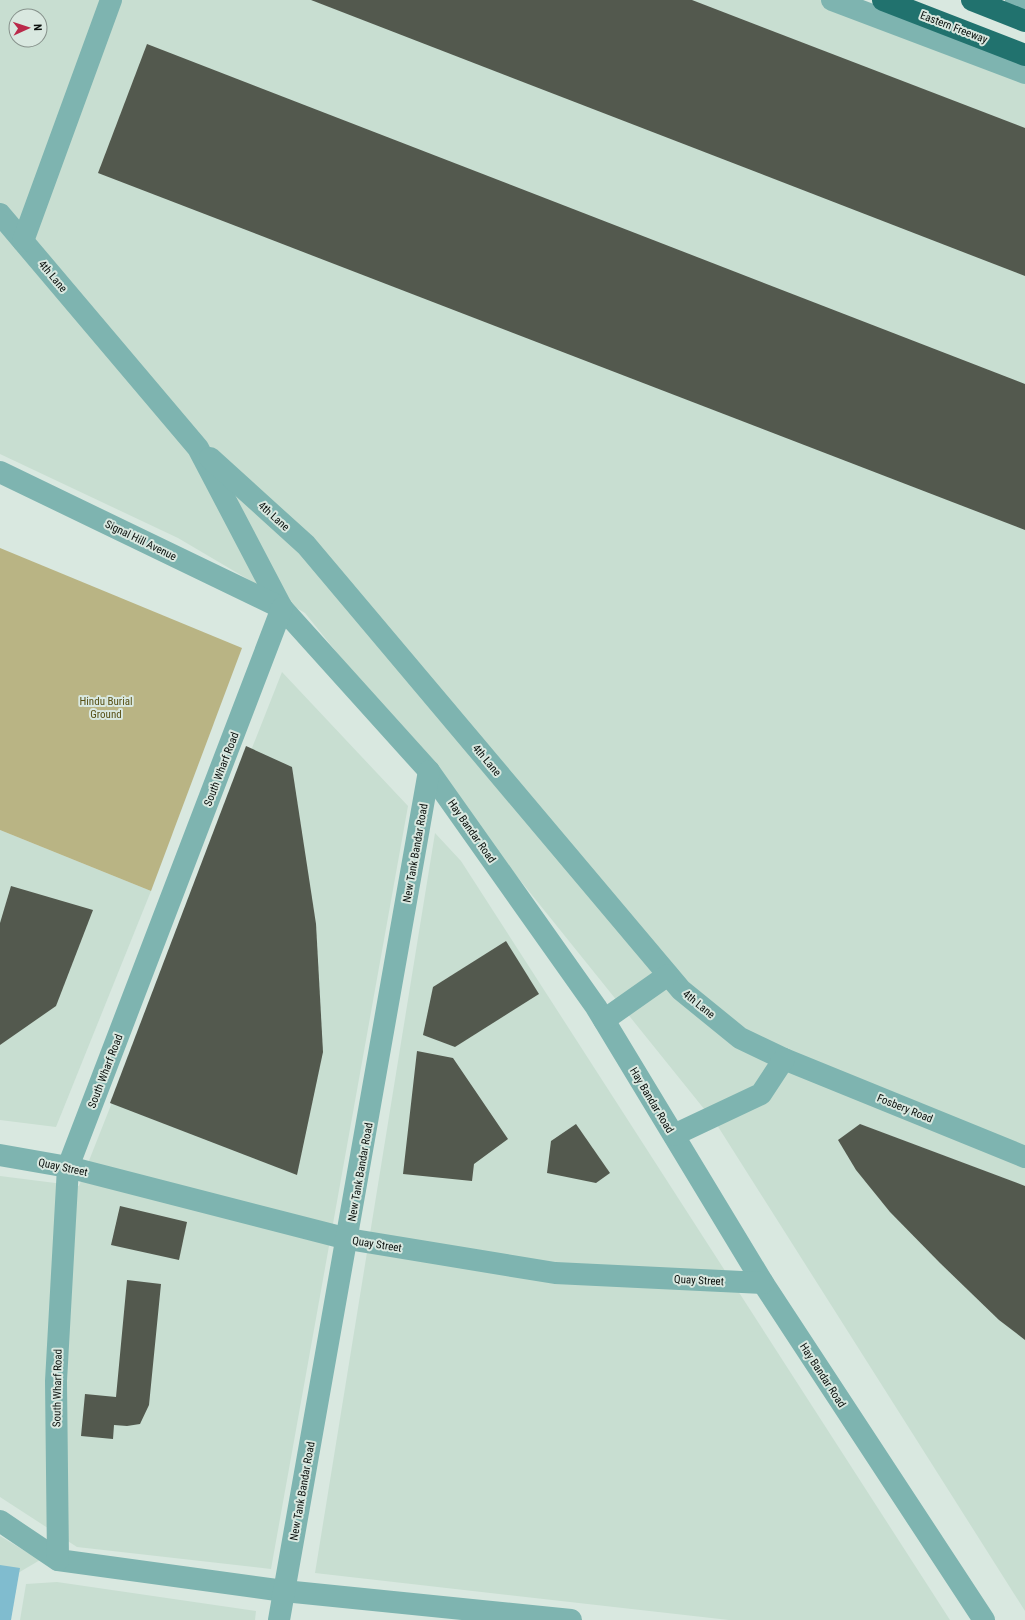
<svg xmlns="http://www.w3.org/2000/svg" width="1025" height="1620" font-family="'Roboto Condensed',sans-serif">
<rect width="100%" height="100%" fill="#d9e8e0"/>
<g fill="#c8ded1" fill-rule="evenodd">
<path d="M0,0H834L1025,74V1611L717,1125L305,613L178,538L0,454ZM16,16H40V40H16Z"/>
<path d="M282,672L408,806L271,1569L77,1547L0,1497V1176L79,1186Z"/>
<path d="M0,830L151,891L56,1127L0,1120Z"/>
<path d="M435,833L461,861L950,1620H729L315,1573Z"/>
<path d="M0,1536L40,1560L18,1573L0,1570Z"/>
<path d="M57,1582L256,1611L255,1620H20L26,1584Z"/>
</g>
<path fill="#b9b484" d="M0,548L242,648L151,891L0,830Z"/>
<path fill="#80bccf" d="M0,1565L20,1568L11,1620H0Z"/>
<g fill="#53594e">
<path d="M311,0H692L1025,128V276Z"/>
<path d="M147,44L1025,384V530L98,173Z"/>
<path d="M246,746L292,767L316,924L323,1052L297,1175L110,1103Z"/>
<path d="M11,886L93,910L56,1006L0,1045V923Z"/>
<path d="M506,941L539,994L455,1047L423,1035L433,987Z"/>
<path d="M417,1051L453,1058L508,1139L474,1164L472,1181L403,1174Z"/>
<path d="M576,1124L610,1173L596,1183L547,1173L551,1141Z"/>
<path d="M860,1124L1025,1186V1340L999,1320L940,1263L890,1212L856,1170L838,1140Z"/>
<path d="M120,1206L187,1222L179,1260L111,1245Z"/>
<path d="M127,1280L161,1284L149,1405L140,1424L127,1426L114,1425L113,1439L81,1436L85,1394L116,1397Z"/>
</g>
<g fill="none" stroke-linecap="round" stroke-linejoin="round">
<g stroke="#7eb4b0" stroke-width="22">
<path d="M832,0L1025,73"/>
<path d="M1016,0L1025,3"/>
<path d="M0,214L198,448L282,608L429,771L596,1007L763,1283L984,1620"/>
<path d="M23,241L111,0"/>
<path d="M210,458L306,545L681,990L740,1038L784,1059L1025,1157"/>
<path d="M0,472L282,608"/>
<path d="M604,1020L668,975"/>
<path d="M674,1135L761,1094L784,1059"/>
<path d="M0,1155L68,1167L348,1239L555,1273L763,1283"/>
<path d="M0,1521L58,1560L284,1591L571,1620"/>
<path d="M58,1560L56,1381L68,1167L282,608"/>
<path d="M279,1620L429,771"/>
</g>
<g stroke="#21726e" stroke-width="22">
<path d="M883,0L1025,55"/>
<path d="M972,0L1025,21"/>
</g>
</g>
<g text-anchor="middle" stroke-width="4" stroke-linejoin="round" paint-order="stroke">
<g font-size="11" fill="#0b100d" stroke="#d9e8e0">
<text transform="translate(954 27) rotate(21)" y="4">Eastern Freeway</text>
<text transform="translate(53 276) rotate(50)" y="4">4th Lane</text>
<text transform="translate(274 516) rotate(42)" y="4">4th Lane</text>
<text transform="translate(141 540) rotate(26)" y="4">Signal Hill Avenue</text>
<text transform="translate(487 760) rotate(50)" y="4">4th Lane</text>
<text transform="translate(221 769) rotate(-69)" y="4">South Wharf Road</text>
<text transform="translate(472 831) rotate(55)" y="4">Hay Bandar Road</text>
<text transform="translate(415 853) rotate(-80)" y="4">New Tank Bandar Road</text>
<text transform="translate(699 1004) rotate(39)" y="4">4th Lane</text>
<text transform="translate(105 1071) rotate(-69)" y="4">South Wharf Road</text>
<text transform="translate(652 1100) rotate(59)" y="4">Hay Bandar Road</text>
<text transform="translate(905 1108) rotate(22)" y="4">Fosbery Road</text>
<text transform="translate(63 1167) rotate(12)" y="4">Quay Street</text>
<text transform="translate(360 1172) rotate(-80)" y="4">New Tank Bandar Road</text>
<text transform="translate(377 1244) rotate(9)" y="4">Quay Street</text>
<text transform="translate(699 1280) rotate(3)" y="4">Quay Street</text>
<text transform="translate(823 1375) rotate(57)" y="4">Hay Bandar Road</text>
<text transform="translate(57 1388) rotate(-89)" y="4">South Wharf Road</text>
<text transform="translate(302 1491) rotate(-80)" y="4">New Tank Bandar Road</text>
</g>
<g font-size="11" fill="#585117" stroke="#d9e8e0">
<text x="106" y="705">Hindu Burial<tspan x="106" dy="13">Ground</tspan></text>
</g>
</g>
<g transform="translate(28 28) rotate(87)"><circle r="19" fill="#d9e8e0" stroke="#87928c"/>
<path d="M0-3L7 15L0 10L-7 15Z" fill="#ba294a"/>
<text y="-6" font-size="11" font-weight="bold" text-anchor="middle" fill="#0b100d">N</text>
</g>
</svg>
